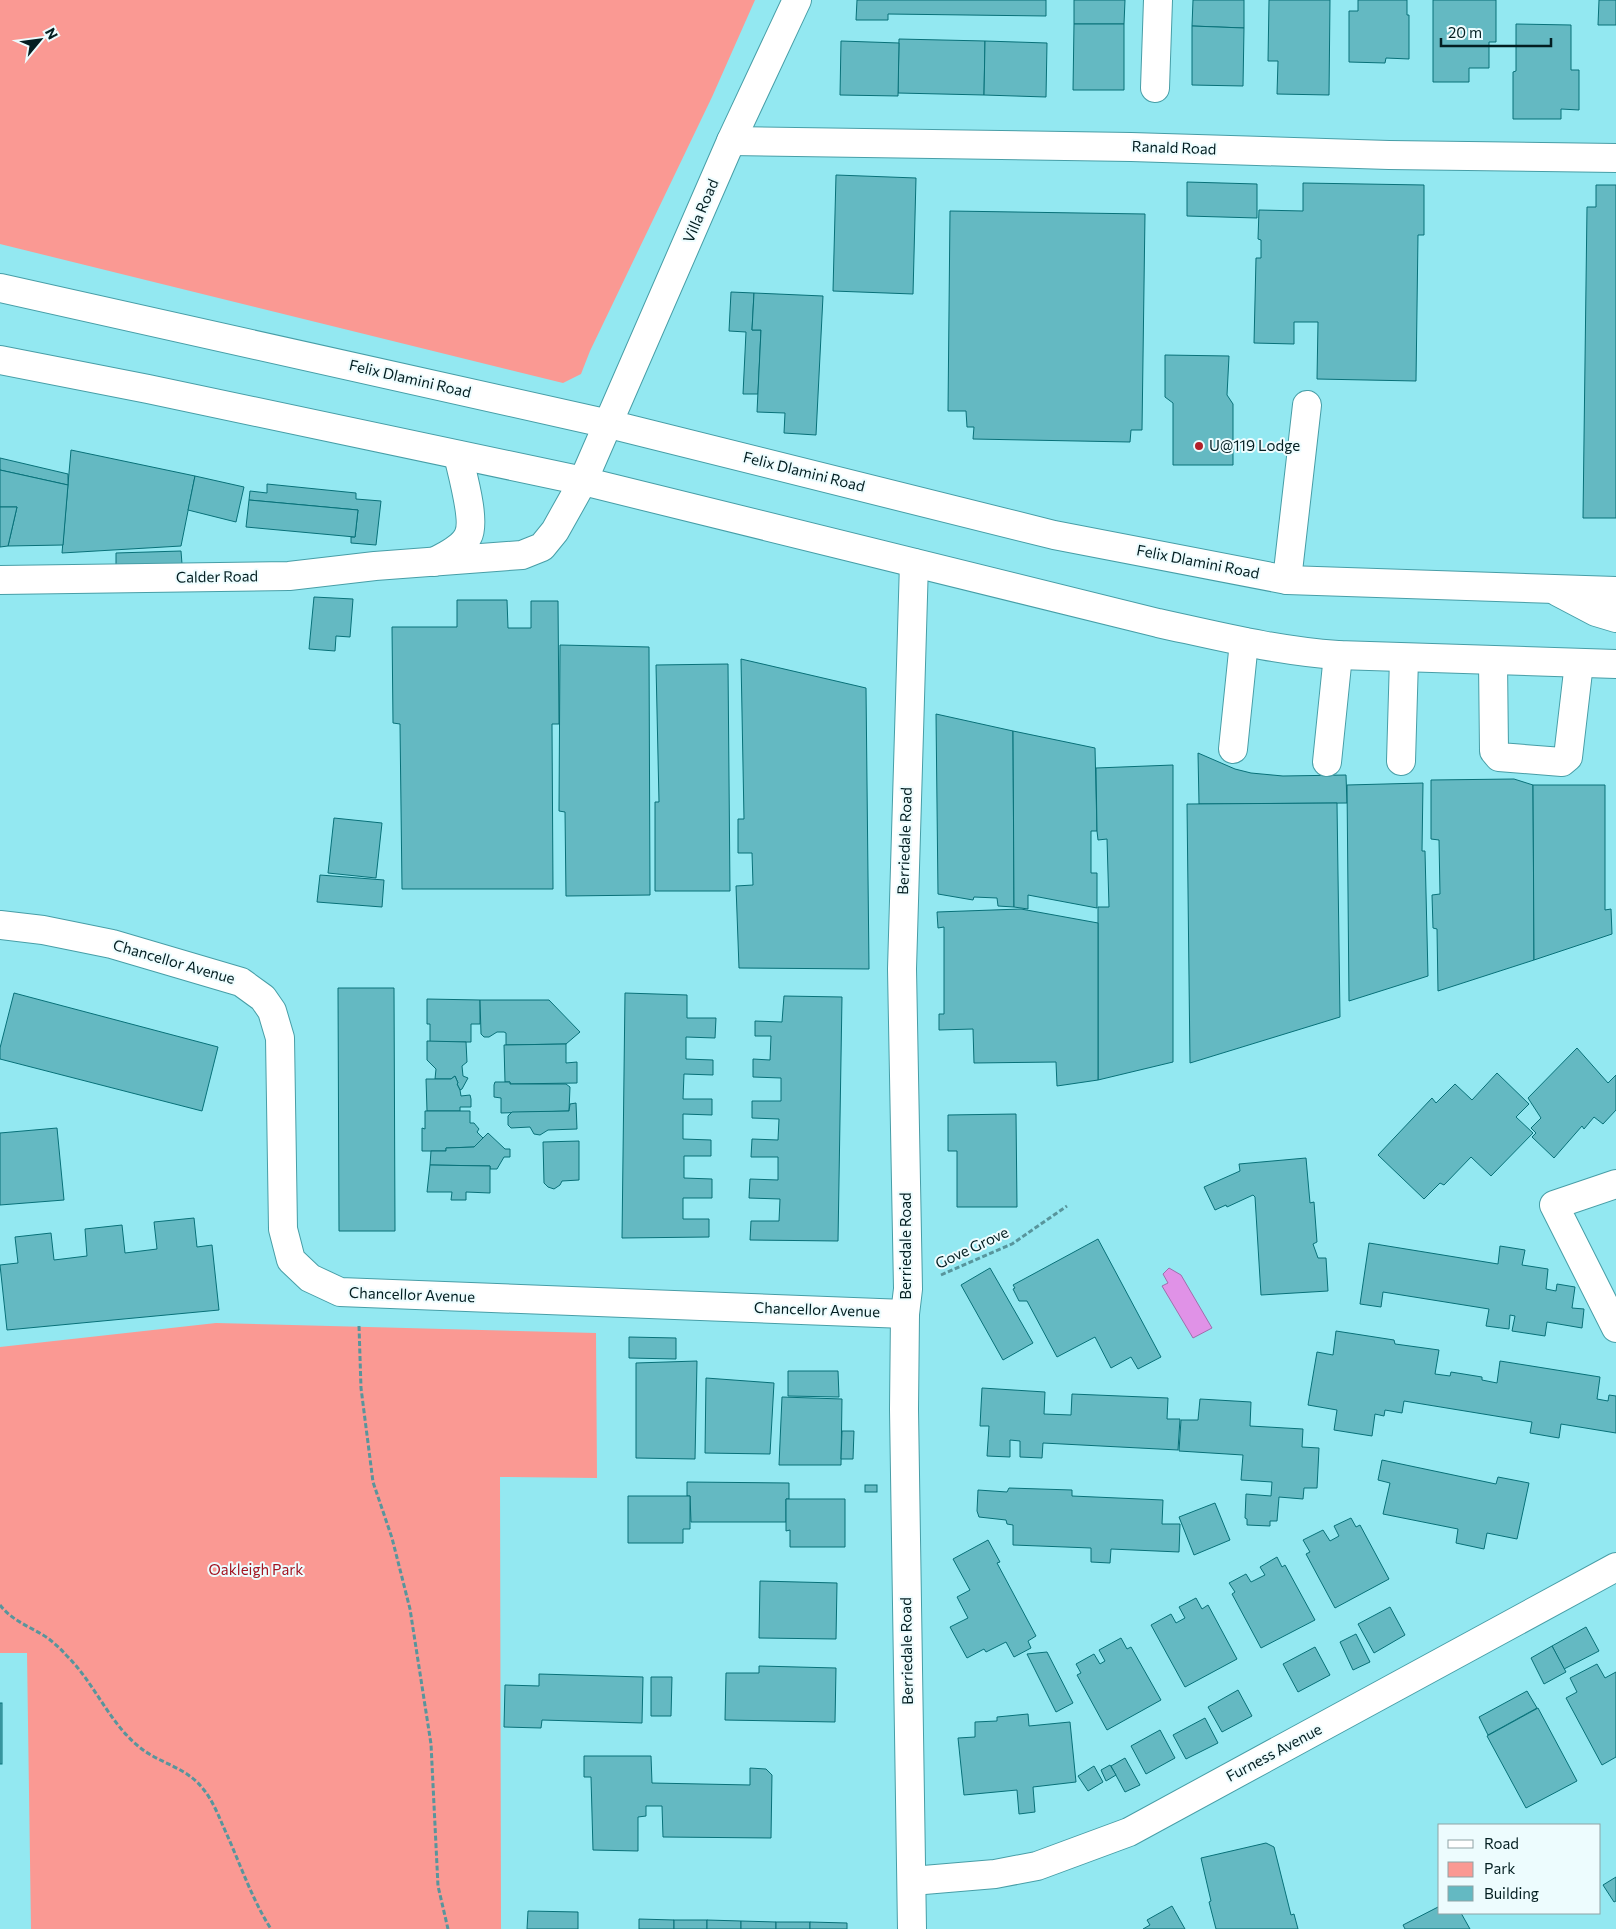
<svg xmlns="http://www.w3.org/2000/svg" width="1616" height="1929" font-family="Commissioner,sans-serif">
<rect width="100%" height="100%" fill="#93e8f1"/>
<g fill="#fa9993">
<path d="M0,0H755L712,97L590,351L581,374L563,383L0,244Z"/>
<path d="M216,1323L596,1333L597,1478L500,1477L501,1929H31L27,1653H0V1347Z"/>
</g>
<path fill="#e092e7" stroke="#9e6fac" d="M1169,1268L1181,1275L1212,1328L1193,1338L1162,1286L1168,1283L1163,1274Z"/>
<g fill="#64b9c2" stroke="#087179">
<path d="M857,0H1046V16L888,14V20H856Z"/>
<path d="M1074,0H1125L1124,24H1074Z"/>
<path d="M1193,0H1244V28L1192,26Z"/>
<path d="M1269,0H1330L1329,95L1277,94L1278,61H1268Z"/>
<path d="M1358,0H1407V15H1409V59L1386,58L1385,63L1349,62V11H1358Z"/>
<path d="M1433,0H1496V42H1489V68H1469V82H1433Z"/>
<path d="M1599,0H1616V25H1598Z"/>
<path d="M1074,24H1124V90H1073Z"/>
<path d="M1516,24L1571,25V70H1579V110L1561,109V119H1513V72L1516,71Z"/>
<path d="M1192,26L1244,28L1243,86L1192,85Z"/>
<path d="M899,39L985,41L984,95L898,93Z"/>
<path d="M841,41L899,43L898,96L840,95Z"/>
<path d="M985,41L1047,43L1046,97L984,95Z"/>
<path d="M836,175L916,178L913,294L833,291Z"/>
<path d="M1187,182L1257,184V218L1187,216Z"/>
<path d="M1303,183L1424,185V235H1418L1416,381L1317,379L1318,322H1294V344L1254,343L1256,258H1261V240L1258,239L1259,210L1303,211Z"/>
<path d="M1596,185H1616V518H1583L1587,207H1596Z"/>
<path d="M950,211L1145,214L1142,430H1131L1130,442L973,439L974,427H967L966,411H948Z"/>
<path d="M731,292L754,293L752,330H761L758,394H743L746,332L729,331Z"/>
<path d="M754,293L823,296L816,435L784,433L785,413L757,412L761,330H752Z"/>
<path d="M1165,355L1229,356L1227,395L1233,404V465H1173V403L1165,397Z"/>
<path d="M71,450L195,476L181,546L62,553Z"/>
<path d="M0,458L68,474V485L0,470Z"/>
<path d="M0,470L68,485L63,545L8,546L17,507H0Z"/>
<path d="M195,476L244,487L236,522L188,510Z"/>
<path d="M267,484L356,493V499L381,501L376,545L351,543V537H355L358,510L249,500L250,491L267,493Z"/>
<path d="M249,500L358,510L355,537L246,527Z"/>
<path d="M0,507H17L8,546L0,547Z"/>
<path d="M181,551L182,564L116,566V553Z"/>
<path d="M314,597L353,599L350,637L336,636L335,651L309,649Z"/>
<path d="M457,600H507L508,628H531V601H558L559,724H552L553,889H402L400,724L393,723L392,627H457Z"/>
<path d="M560,645L649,647L650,895L566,896L565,812L559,811Z"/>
<path d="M741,659L866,688L869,969L739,968L736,886L753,885L752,853H738V819H744Z"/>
<path d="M728,664L730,891H655V802H659L656,665Z"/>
<path d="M936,714L1013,731L1014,907L998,906L997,898L974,897L973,900L938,894Z"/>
<path d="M1013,731L1095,748L1097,831H1091V873H1097V908L1028,895V909L1014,907Z"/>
<path d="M1198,753L1235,769L1251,773L1283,776L1346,775L1347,803L1199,804Z"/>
<path d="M1173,765V1062L1098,1080V907H1109L1107,839L1098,840L1097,831L1096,768Z"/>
<path d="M1514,779L1533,785L1534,960L1438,991L1437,929L1433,928L1432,895L1440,894L1439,840L1431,839V780Z"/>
<path d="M1423,783L1422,851H1425L1428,976L1349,1001L1347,785Z"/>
<path d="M1533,785H1605V910L1611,909L1612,934L1534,960Z"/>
<path d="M1337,803L1340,1017L1190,1063L1187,804Z"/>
<path d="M334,818L382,823L376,878L328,873Z"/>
<path d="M320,875L384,880L382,907L317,902Z"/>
<path d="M1021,909L1098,923V1080L1057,1086L1056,1062L974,1063L973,1029L939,1030V1014H944V927L938,928L937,912Z"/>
<path d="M338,988H394L395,1231H339Z"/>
<path d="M14,993L218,1047L202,1111L0,1059V1048Z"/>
<path d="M625,993L687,995V1018H716L715,1038L686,1037V1059L713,1060V1075L684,1074L683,1099H712V1115L683,1114V1139L711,1140V1156H684V1178L712,1179V1198H683V1219H709V1237L622,1238Z"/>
<path d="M784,996L842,997L838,1241L750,1240L751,1221H779L780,1199L749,1198L750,1179L778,1180V1157H751L752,1139L778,1140L779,1119L752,1118V1101H781V1078L753,1077V1059L770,1060L771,1036H755V1021L782,1022Z"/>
<path d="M427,999L480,1000V1024H471V1042H430V1024H427Z"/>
<path d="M480,1000H549L580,1032L566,1044L506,1045V1033L504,1032H497L489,1037H484L481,1034Z"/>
<path d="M427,1041L466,1042L467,1062L462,1066L463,1076L468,1078L462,1089L460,1090L457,1084L458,1083L455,1076L451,1079H435L436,1069L427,1060Z"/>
<path d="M566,1044V1063L577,1062V1083L510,1084V1082H505L504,1045Z"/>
<path d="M1577,1048L1608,1083L1616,1075V1110L1603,1124L1594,1117L1584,1129L1582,1126L1554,1158L1532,1137L1536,1133L1531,1128L1541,1118L1528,1098Z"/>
<path d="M1497,1073L1529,1104L1516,1117L1533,1133L1491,1176L1471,1157L1444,1185L1440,1183L1424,1199L1378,1155L1432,1098L1436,1103L1455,1084L1472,1100Z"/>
<path d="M455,1076L458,1083L457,1084L460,1090L461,1096L470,1095L471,1099V1107H460V1111H427L426,1079H451Z"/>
<path d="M495,1082H510V1084H566L570,1087L569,1111L501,1113V1098L494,1097V1085Z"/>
<path d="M576,1103L577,1129L548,1130L540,1135L534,1134L530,1127L511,1128L508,1125V1116L512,1112L569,1111L570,1104Z"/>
<path d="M425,1111H470V1123H474L479,1129L477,1132L483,1138L474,1147L446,1148V1151H422V1128L425,1129Z"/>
<path d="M1016,1114L1017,1207H957V1151H948V1115Z"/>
<path d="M57,1128L64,1200L0,1205V1133Z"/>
<path d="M488,1133L505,1149H510V1157H504L497,1169H490V1166L430,1165L431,1151H446V1148L474,1147Z"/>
<path d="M579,1141V1180L562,1181L560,1185L554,1189L548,1187L544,1183L543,1142Z"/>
<path d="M1306,1158L1310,1203L1314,1202L1317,1242L1313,1244L1318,1258H1326L1328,1291L1261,1295L1255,1197L1253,1195L1227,1207L1226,1205L1215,1210L1204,1187L1240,1171L1239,1164Z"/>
<path d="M430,1165L490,1166V1193L466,1192V1200H451L452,1192H427Z"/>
<path d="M194,1218L197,1247L212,1245L219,1310L7,1330L0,1265L18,1263L15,1237L51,1233L54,1260L87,1256L85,1229L122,1225L125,1253L157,1249L154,1222Z"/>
<path d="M1098,1239L1161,1357L1138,1369L1131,1357L1111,1368L1095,1337L1057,1357L1027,1301H1019L1013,1289L1015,1288L1013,1285Z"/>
<path d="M1369,1243L1498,1264L1500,1246L1525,1250L1522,1265L1548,1269L1546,1289L1556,1291L1557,1284L1575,1287L1572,1308L1584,1309L1582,1328L1547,1322L1545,1336L1512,1331L1515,1316L1510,1315L1509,1329L1486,1326L1489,1309L1383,1292L1381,1307L1360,1304Z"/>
<path d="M990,1268L1033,1343L1003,1360L961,1285Z"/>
<path d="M1336,1331L1394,1340L1395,1344L1439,1350L1435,1374L1450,1376L1451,1372L1482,1377V1380L1497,1383L1500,1361L1600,1377L1597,1399L1608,1401L1609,1395L1616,1396V1433L1561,1424L1559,1438L1530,1433L1532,1422L1404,1401L1402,1413L1385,1410L1384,1416L1375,1414L1372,1436L1334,1430L1337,1410L1308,1405L1317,1352L1333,1355Z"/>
<path d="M629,1337L676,1338V1359L629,1358Z"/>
<path d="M697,1361L695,1459L636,1458V1363Z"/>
<path d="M788,1371H838L839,1397L788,1396Z"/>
<path d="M706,1378L774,1383L770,1454L705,1453Z"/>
<path d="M982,1388L1045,1392L1044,1414L1071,1415L1072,1394L1168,1398L1167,1419H1180L1178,1450L1043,1443L1042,1458L1020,1457V1441L1010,1440V1457L987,1456L989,1426H980Z"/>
<path d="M782,1397L842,1399L841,1465H779Z"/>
<path d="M1200,1399L1251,1402L1250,1426L1303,1429L1302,1447L1319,1448L1317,1488H1304L1303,1499L1279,1497L1277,1521H1270V1526L1247,1525V1519L1245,1518L1246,1494L1271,1496L1272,1482L1241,1480L1243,1455L1179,1451L1181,1420H1198Z"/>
<path d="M842,1431H854L853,1459H841Z"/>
<path d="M1382,1460L1496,1484L1498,1477L1529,1483L1517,1539L1487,1533L1484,1549L1456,1543L1458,1529L1383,1514L1390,1483L1378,1480Z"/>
<path d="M687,1482L789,1483V1499H786V1522H691L690,1496H687Z"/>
<rect x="865" y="1485" width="12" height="7"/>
<path d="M1009,1488L1072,1490V1496L1163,1500L1162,1524H1180L1179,1552L1111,1549L1110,1563L1091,1562V1548L1013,1545V1525L1007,1524L1006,1520L979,1517L977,1511L978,1490L1007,1492Z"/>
<path d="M628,1496H690V1529H683V1543H628Z"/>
<path d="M786,1499H845V1547H790V1530L786,1531Z"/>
<path d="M1215,1503L1230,1540L1194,1555L1179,1517Z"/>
<path d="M1351,1518L1356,1527L1360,1525L1389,1579L1335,1608L1306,1554L1310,1552L1303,1540L1323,1530L1330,1541L1339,1536L1334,1526Z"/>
<path d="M988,1540L1000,1562L997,1563L1036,1636L1028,1641L1031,1648L1014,1657L1006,1642L986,1652L984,1649L967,1658L950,1627L968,1618L957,1597L970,1590L953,1559Z"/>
<path d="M1277,1557L1282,1567L1285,1565L1315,1620L1261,1648L1232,1594L1235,1592L1229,1583L1246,1574L1251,1582L1265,1575L1260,1567Z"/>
<path d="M760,1581L837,1583L836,1639L759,1638Z"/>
<path d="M1196,1598L1202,1609L1208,1605L1237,1659L1185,1687L1151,1625L1171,1614L1176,1623L1185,1618L1179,1607Z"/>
<path d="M1390,1607L1405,1635L1374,1653L1358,1624Z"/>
<path d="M1586,1627L1599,1651L1564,1669L1552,1646Z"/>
<path d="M1356,1634L1370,1662L1353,1670L1340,1642Z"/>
<path d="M1121,1638L1127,1649L1131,1647L1161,1700L1107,1730L1077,1675L1081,1673L1076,1664L1094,1654L1100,1664L1105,1661L1099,1650Z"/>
<path d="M1552,1646L1566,1672L1544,1684L1531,1658Z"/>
<path d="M1315,1647L1330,1675L1298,1692L1283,1664Z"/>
<path d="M1047,1652L1073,1703L1056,1712L1027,1654Z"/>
<path d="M1597,1664L1605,1678L1616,1672V1757L1602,1765L1566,1698L1577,1692L1570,1678Z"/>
<path d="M759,1666L836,1668L835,1722L725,1720L726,1673H759Z"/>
<path d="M539,1674L643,1677L642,1723L542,1720L541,1728L504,1727L505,1685L539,1686Z"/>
<path d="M651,1677H672L671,1716H651Z"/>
<path d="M1238,1690L1252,1716L1222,1732L1208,1707Z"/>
<path d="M1527,1691L1537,1708L1488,1735L1479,1717Z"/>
<rect x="0" y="1703" width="2" height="61"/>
<path d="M1538,1708L1577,1781L1526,1808L1487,1736Z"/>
<path d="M1028,1714L1029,1726L1070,1722L1076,1782L1033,1787L1035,1812L1019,1814L1017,1790L964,1795L958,1738L975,1737V1722L997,1721V1717Z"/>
<path d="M1205,1718L1218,1743L1186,1759L1173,1735Z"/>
<path d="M1160,1730L1175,1758L1146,1774L1131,1746Z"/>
<path d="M584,1756H651L652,1783L750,1785V1768L766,1769L772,1775L771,1838L663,1837L662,1806H646V1816L638,1817V1851L593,1850L591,1777H584Z"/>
<path d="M1125,1758L1140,1785L1125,1792L1111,1766Z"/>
<path d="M1110,1765L1116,1775L1106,1781L1101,1770Z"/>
<path d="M1094,1766L1103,1782L1088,1791L1078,1776Z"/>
<path d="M1266,1843L1274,1847L1291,1915L1294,1914L1298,1929H1216L1209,1902L1211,1901L1201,1858Z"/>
<path d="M1616,1877V1901L1614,1902L1603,1885Z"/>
<path d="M1172,1906L1185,1929H1143L1150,1925L1147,1920Z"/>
<path d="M1440,1906V1913H1461L1470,1929H1405L1403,1925Z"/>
<path d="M528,1911L578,1912V1929H527Z"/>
<path d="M639,1919L674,1920V1929H639Z"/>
<rect x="674" y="1920" width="33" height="9"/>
<path d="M707,1920L741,1921V1929H707Z"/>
<path d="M741,1921L776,1922V1929H741Z"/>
<rect x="776" y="1922" width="34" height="7"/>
<path d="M810,1922L847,1923V1929H810Z"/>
</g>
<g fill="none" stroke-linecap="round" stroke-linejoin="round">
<defs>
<g id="minor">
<path d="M1155,88L1158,0"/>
<path d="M731,141L1131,147L1389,155L1616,158"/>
<path d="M434,562C446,555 462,549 468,536C476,521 462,473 458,455"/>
<path d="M0,580L289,576L375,566L522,555L542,547L555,531L583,481L731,141L797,0"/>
<path d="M1287,580L1307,405"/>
<path d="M1493,661L1494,751L1499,757L1562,762L1568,757L1579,663"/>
<path d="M1233,749L1244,642"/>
<path d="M1401,761L1404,659"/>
<path d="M1327,762L1338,655"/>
<path d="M0,925L43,930L112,944L241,982L263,998L272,1011L280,1038L283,1229L291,1260L310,1278L340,1292L905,1314"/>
<path d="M1616,1184L1554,1205L1616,1328"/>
<path d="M912,1881L995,1874L1037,1866L1129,1832L1616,1567"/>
<path d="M912,1929L904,1409L905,1314L908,1289L902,969L914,563"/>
</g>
<g id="major">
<path d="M0,288L609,424L1054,535L1287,580L1616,591"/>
<path d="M0,360L148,389L583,481L1158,623C1218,636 1277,651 1338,655L1616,664"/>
<path d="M1558,592L1596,612L1616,618"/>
</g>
</defs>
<use href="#minor" stroke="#479ea7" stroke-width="30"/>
<use href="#major" stroke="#479ea7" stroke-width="30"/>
<g stroke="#58959c" stroke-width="3" stroke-dasharray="5 2.5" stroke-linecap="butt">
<path d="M941,1275L1012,1244L1067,1206"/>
<path d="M359,1326L361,1388L373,1482L392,1538L410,1609L431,1744L438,1886L448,1929"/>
<path d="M0,1605C13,1622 32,1627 49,1639C55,1644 61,1649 66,1655C94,1682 108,1721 138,1746C159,1764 186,1766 204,1790C212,1800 218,1814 223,1826C239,1860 251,1898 271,1929"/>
</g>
<use href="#minor" stroke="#fff" stroke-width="28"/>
<use href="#major" stroke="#fff" stroke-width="28"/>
</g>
<circle fill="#b22029" stroke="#edfcfe" stroke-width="2" cx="1199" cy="446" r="5"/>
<g text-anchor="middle" stroke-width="4" stroke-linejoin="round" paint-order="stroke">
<g font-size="15" fill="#031e21" stroke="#edfcfe">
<text transform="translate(1174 148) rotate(2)" y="5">Ranald Road</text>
<text transform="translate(701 211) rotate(-67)" y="5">Villa Road</text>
<text transform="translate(410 379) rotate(13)" y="5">Felix Dlamini Road</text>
<text transform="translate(804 472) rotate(14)" y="5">Felix Dlamini Road</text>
<text transform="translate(1198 562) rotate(11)" y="5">Felix Dlamini Road</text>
<text transform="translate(217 577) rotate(-1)" y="5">Calder Road</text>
<text transform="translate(905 841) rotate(-88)" y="5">Berriedale Road</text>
<text transform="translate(174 962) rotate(16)" y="5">Chancellor Avenue</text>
<text transform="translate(906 1246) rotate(-90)" y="5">Berriedale Road</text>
<text transform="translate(972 1248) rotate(-25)" y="5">Gove Grove</text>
<text transform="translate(412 1295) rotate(2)" y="5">Chancellor Avenue</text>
<text transform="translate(817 1310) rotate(2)" y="5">Chancellor Avenue</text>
<text transform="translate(907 1651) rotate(-91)" y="5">Berriedale Road</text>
<text transform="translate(1274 1753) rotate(-28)" y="5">Furness Avenue</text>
</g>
<g font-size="15" fill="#031e21" stroke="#edfcfe" text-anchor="start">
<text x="1209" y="451">U@119 Lodge</text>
</g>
<g font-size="15" fill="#a21421" stroke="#edfcfe">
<text x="256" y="1575">Oakleigh Park</text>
</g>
</g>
<rect x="1438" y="1824" width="162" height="90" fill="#edfcfe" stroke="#8fa3a6"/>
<rect x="1448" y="1840" width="25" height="8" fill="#ffffff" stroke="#8fa3a6"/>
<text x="1484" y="1849" font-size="15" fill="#031e21">Road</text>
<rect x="1448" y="1862" width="25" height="15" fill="#fa9993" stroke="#8fa3a6"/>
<text x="1484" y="1874" font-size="15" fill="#031e21">Park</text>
<rect x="1448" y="1886" width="25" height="15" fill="#64b9c2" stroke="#8fa3a6"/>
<text x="1484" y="1899" font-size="15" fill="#031e21">Building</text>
<g transform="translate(40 40) rotate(61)" stroke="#edfcfe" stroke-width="4" paint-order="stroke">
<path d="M0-4L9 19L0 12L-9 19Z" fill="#031e21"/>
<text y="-8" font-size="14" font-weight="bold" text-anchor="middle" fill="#031e21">N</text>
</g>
<path d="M1441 38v8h110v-8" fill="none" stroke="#031e21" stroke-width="2.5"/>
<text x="1448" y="38" font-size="15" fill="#031e21" stroke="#edfcfe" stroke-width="4" paint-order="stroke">20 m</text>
</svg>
